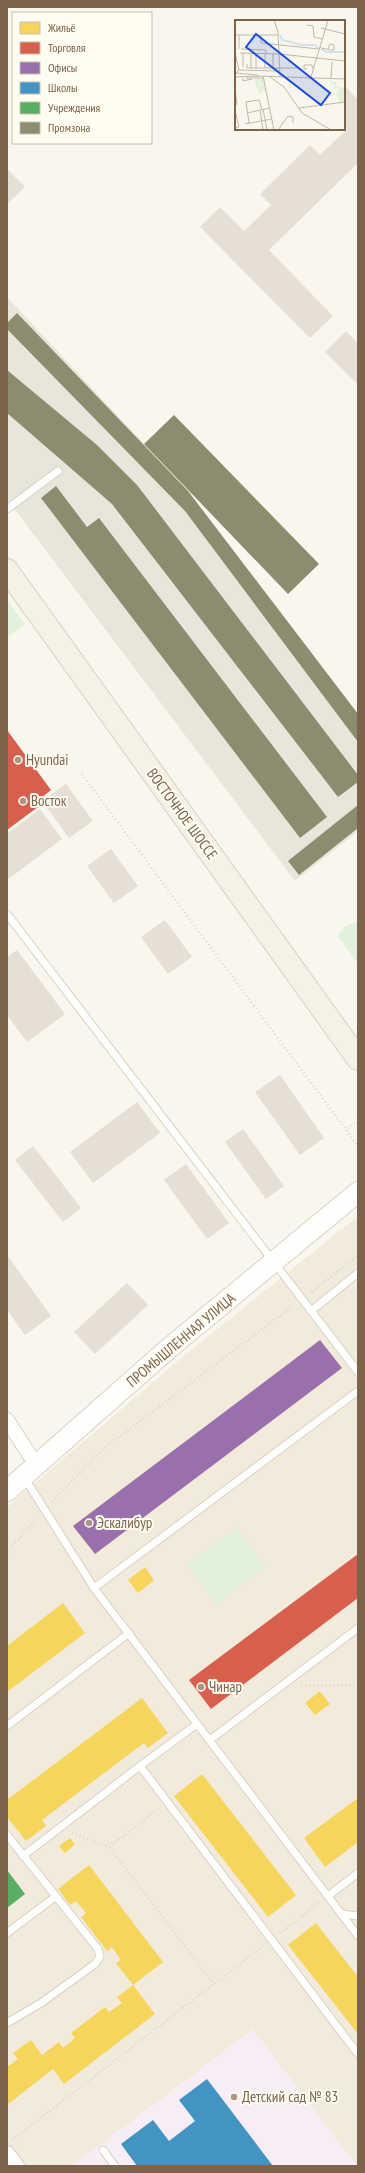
<svg xmlns="http://www.w3.org/2000/svg" width="365" height="2173" font-family="'PT Sans Narrow',sans-serif">
<rect width="100%" height="100%" fill="#f9f6ee"/>
<path fill="#f2ebdc" d="M358,1216V2166H21L7,2147V1507L179,1360Z"/>
<path fill="#eae5db" d="M7,297L188,491L358,714V831L295,881L7,499Z"/>
<path fill="#f7edf5" d="M253,2029L357,2166H72Z"/>
<g fill="#e2f1d9">
<path d="M7,600L25,624L7,637Z"/>
<path d="M358,921V964L338,936L344,927Z"/>
<path d="M237,1527L266,1567L216,1604L187,1564Z"/>
</g>
<g fill="#f6d55c">
<path d="M145,1567L154,1580L138,1593L128,1580Z"/>
<path d="M63,1603L85,1633L7,1692V1646Z"/>
<path d="M320,1691L330,1704L315,1715L305,1703Z"/>
<path d="M142,1698L168,1733L148,1748L144,1743L42,1820L46,1826L26,1841L7,1817V1800Z"/>
<path d="M202,1774L296,1895L268,1917L174,1796Z"/>
<path d="M358,1798V1842L325,1867L304,1838Z"/>
<path d="M70,1838L75,1844L65,1853L59,1846Z"/>
<path d="M89,1865L163,1962L133,1985L116,1963L121,1960L112,1947L107,1951L81,1917L86,1913L76,1901L70,1905L58,1889Z"/>
<path d="M316,1923L358,1977V2034L288,1945Z"/>
<path d="M133,1985L155,2014L64,2084L53,2069L7,2105V2067L18,2059L13,2053L31,2040L42,2055L59,2042L63,2048L75,2038L71,2033L105,2007L109,2012L122,2003L117,1997Z"/>
</g>
<g fill="#d6604d">
<path d="M7,730L51,790L35,803L38,807L7,830Z"/>
<path d="M358,1554V1598L211,1709L189,1680Z"/>
</g>
<path fill="#9970ab" d="M320,1340L342,1368L95,1554L73,1526Z"/>
<path fill="#4393c3" d="M207,2079L273,2166H137L121,2144L153,2120L169,2141L195,2121L179,2100Z"/>
<path fill="#5aae61" d="M7,1870L25,1894L7,1908Z"/>
<g fill="#8c8c6e">
<path d="M17,313L188,491L358,714V742L185,511L7,329V323Z"/>
<path d="M7,370L97,445L137,485L358,775V782L338,797L112,504L7,413Z"/>
<path d="M174,415L319,564L288,594L144,444Z"/>
<path d="M56,486L87,527L99,518L327,817L300,838L41,498Z"/>
<path d="M358,805V828L299,875L288,861Z"/>
</g>
<g fill="#e6dfd5">
<path d="M344,85L358,100V163L269,250L333,316L310,338L200,227L220,207L244,231L271,205L260,194L310,145L320,155L347,129L344,126Z"/>
<path d="M7,169L25,187L7,204Z"/>
<path d="M346,331L358,344V385L325,352Z"/>
<path d="M66,784L93,821L69,838L42,801Z"/>
<path d="M40,809L62,839L7,880V834Z"/>
<path d="M111,849L138,886L114,903L87,866Z"/>
<path d="M165,920L192,957L168,974L141,937Z"/>
<path d="M17,950L65,1014L27,1042L7,1015V957Z"/>
<path d="M280,1075L324,1138L300,1155L255,1092Z"/>
<path d="M137,1102L160,1133L93,1183L70,1152Z"/>
<path d="M243,1129L284,1186L266,1199L225,1142Z"/>
<path d="M33,1146L81,1208L63,1222L15,1160Z"/>
<path d="M186,1164L229,1223L207,1239L164,1180Z"/>
<path d="M7,1255L51,1316L25,1335L7,1310Z"/>
<path d="M127,1283L148,1305L95,1354L74,1332Z"/>
</g>
<g fill="none" stroke-linecap="round" stroke-linejoin="round">
<defs>
<g id="lane">
<path d="M7,509L58,471"/>
<path d="M7,914L358,1372"/>
<path d="M311,1311L358,1273"/>
<path d="M24,1477L94,1588L358,1936"/>
<path d="M94,1588L358,1391"/>
<path d="M197,1724L140,1766L358,2054"/>
<path d="M7,1726L129,1633"/>
<path d="M210,1740L358,1628"/>
<path d="M7,1835L98,1949L100,1957L95,1964L41,2003L7,2023"/>
<path d="M23,1856L140,1766"/>
<path d="M328,1896L358,1873"/>
<path d="M342,1914L358,1916"/>
<path d="M7,1933L55,1897"/>
<path d="M103,2150L115,2166"/>
</g>
<g id="street">
<path d="M7,1420L36,1465"/>
<path d="M7,2153L17,2166"/>
</g>
<path id="secondary" d="M7,1491L168,1349L358,1192"/>
<path id="primary" d="M7,570L358,1059"/>
</defs>
<use href="#lane" stroke="#d7d2c9" stroke-width="9"/>
<use href="#street" stroke="#d7d2c9" stroke-width="16"/>
<use href="#secondary" stroke="#d8d2c9" stroke-width="22"/>
<use href="#primary" stroke="#d8d1c7" stroke-width="24"/>
<g stroke="#dcd6cf" stroke-width="2.5" stroke-dasharray="1 3" stroke-linecap="butt">
<path d="M82,774L346,1130"/>
<path d="M358,1120L346,1130L358,1147"/>
<path d="M312,1292L358,1255"/>
<path d="M52,1502L103,1449L293,1306"/>
<path d="M7,1552L37,1519"/>
<path d="M301,1686L358,1685"/>
<path d="M72,1833L109,1847L214,1984"/>
<path d="M109,1847L159,1808"/>
<path d="M280,1933L319,1903"/>
<path d="M12,2140L263,1946"/>
</g>
<use href="#lane" stroke="#fefefc" stroke-width="7"/>
<use href="#street" stroke="#fefefc" stroke-width="14"/>
<use href="#secondary" stroke="#fefefc" stroke-width="20"/>
<use href="#primary" stroke="#f4f1e6" stroke-width="22"/>
</g>
<g fill="#a79784" stroke="#fffcf2" stroke-width="1.5">
<circle cx="18" cy="760" r="4"/>
<circle cx="23" cy="801" r="4"/>
<circle cx="89" cy="1523" r="4"/>
<circle cx="201" cy="1687" r="4"/>
<circle cx="234" cy="2097" r="4"/>
</g>
<g text-anchor="middle" stroke-width="4" stroke-linejoin="round" paint-order="stroke">
<g font-size="15" fill="#7b644b" stroke="#fffcf2" text-anchor="start">
<text x="26" y="765">Hyundai</text>
<text x="31" y="806">Восток</text>
<text x="97" y="1528">Эскалибур</text>
<text x="209" y="1692">Чинар</text>
<text x="242" y="2102">Детский сад № 83</text>
</g>
<g font-size="15" fill="#7b644b" stroke="#fffcf2">
<text transform="translate(182 814) rotate(54)" y="5">ВОСТОЧНОЕ ШОССЕ</text>
<text transform="translate(181 1340) rotate(-40)" y="5">ПРОМЫШЛЕННАЯ УЛИЦА</text>
</g>
</g>
<g transform="translate(235 20)">
<rect width="110" height="110" fill="#f9f6ee"/>
<path d="M19,59H24V65H26L24,59H28L31,72L25,69L28,73H24ZM93,60L101,62L102,67L110,68V81L104,82L101,74L104,69L99,68V63L95,66L96,62Z" fill="#e2f1d9"/>
<path fill="none" stroke="#cee3ea" stroke-width="2" d="M45,15L47,20L67,25H80L83,28M86,29L91,32H110"/>
<path fill="none" stroke="#c3b8a8" stroke-width="1" d="M39,0L43,12L45,56M72,5L78,6L79,17L87,19M86,8L110,14M0,15H43M26,15V23L84,29M85,27L86,28L96,30H99V25L95,24L93,29M4,29V15M6,29L31,30V33M0,33L4,50M5,33L44,34M44,34L110,41M12,44V48H64M8,47V33M16,48V33M21,48V33M30,48V33M38,48V33M72,49H69V45H77L78,49M0,53L22,55M1,53L4,50L41,51L42,48M22,56L110,59M28,56L39,110M0,57L24,56M35,57L49,67L67,93L96,110M76,57L93,0M8,58V61L17,59M11,58H29M96,58L97,42M0,67L2,85M64,88L110,82M28,89L32,110M0,90L4,107L0,108M25,90L28,110M12,93L35,88M14,103L11,82L24,80L27,90M10,104L37,99M43,110L53,96L58,97V103"/>
<path fill="#1d4ed8" fill-opacity="0.15" stroke="#1d4ed8" stroke-width="2" d="M21,14L95,73L86,85L11,27Z"/>
<rect width="110" height="110" fill="none" stroke="#7b644b" stroke-width="2"/>
</g>
<rect width="365" height="2173" fill="none" stroke="#7b644b" stroke-width="16"/>
<rect x="12" y="12" width="140" height="132" fill="#fffcf2" stroke="#cabfaf"/>
<rect x="20" y="22" width="20" height="12" fill="#f6d55c" stroke="#cabfaf"/>
<text x="48" y="32" font-size="12" fill="#7b644b">Жильё</text>
<rect x="20" y="42" width="20" height="12" fill="#d6604d" stroke="#cabfaf"/>
<text x="48" y="52" font-size="12" fill="#7b644b">Торговля</text>
<rect x="20" y="62" width="20" height="12" fill="#9970ab" stroke="#cabfaf"/>
<text x="48" y="72" font-size="12" fill="#7b644b">Офисы</text>
<rect x="20" y="82" width="20" height="12" fill="#4393c3" stroke="#cabfaf"/>
<text x="48" y="92" font-size="12" fill="#7b644b">Школы</text>
<rect x="20" y="102" width="20" height="12" fill="#5aae61" stroke="#cabfaf"/>
<text x="48" y="112" font-size="12" fill="#7b644b">Учреждения</text>
<rect x="20" y="122" width="20" height="12" fill="#8c8c6e" stroke="#cabfaf"/>
<text x="48" y="132" font-size="12" fill="#7b644b">Промзона</text>
</svg>
